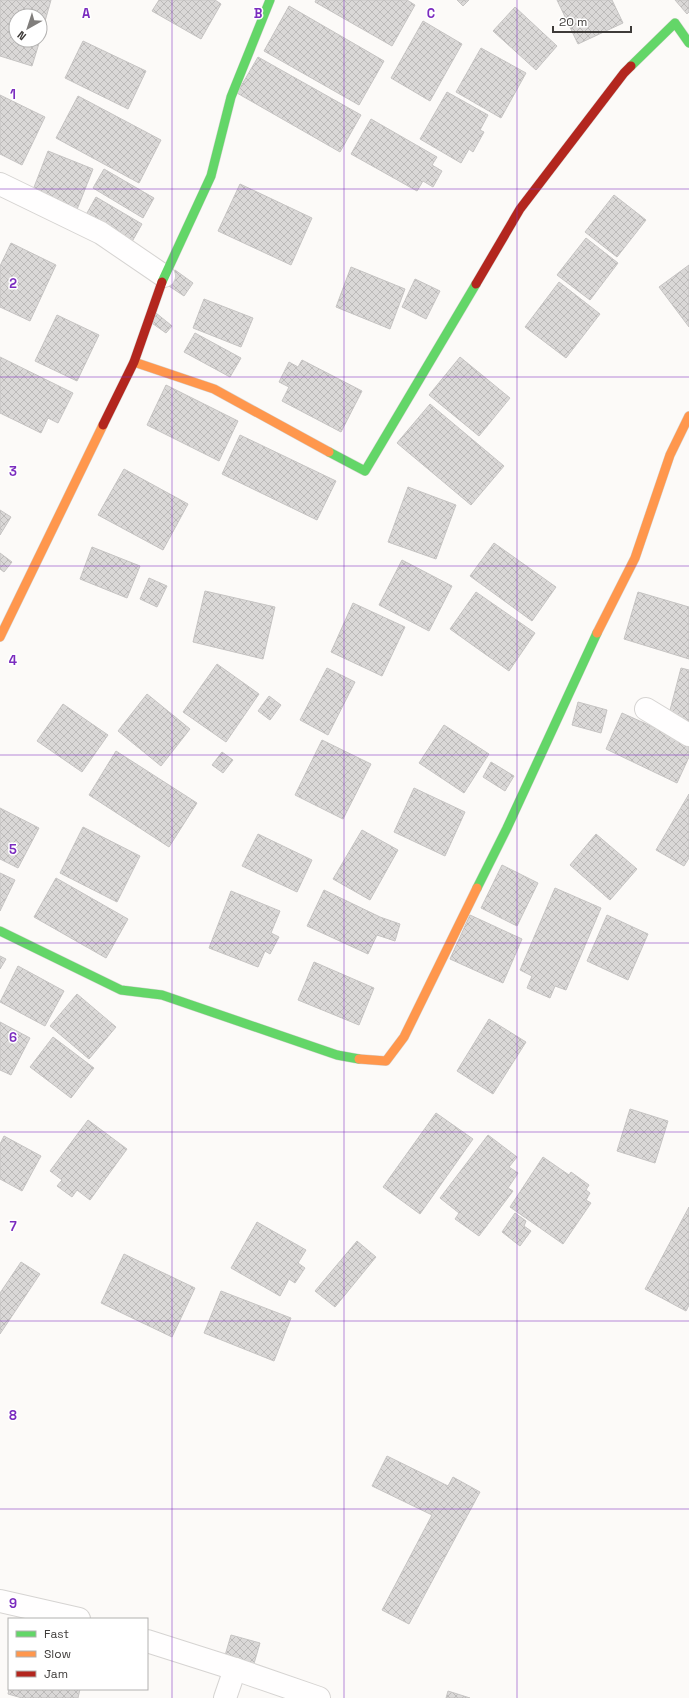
<svg xmlns="http://www.w3.org/2000/svg" width="689" height="1698" font-family="'Space Grotesk',sans-serif">
<defs>
<pattern id="building-cross-hatch" width="8" height="8" patternUnits="userSpaceOnUse"><rect width="8" height="8" fill="#dad8d7"/><path d="M0 0l8 8M0 8l8-8" fill="none" stroke="#bcbab9"/></pattern>
</defs>
<rect width="100%" height="100%" fill="#fcfaf8"/>
<g fill="url(#building-cross-hatch)" stroke="#c6c4c3">
<path d="M0,0H51L40,39V16H16V40H40L32,66L0,56Z"/>
<path d="M159,0H215L221,4L201,39L152,11Z"/>
<path d="M316,0H407L415,5L392,46L315,2Z"/>
<path d="M457,0H469L463,6Z"/>
<path d="M557,0H612L623,23L578,44Z"/>
<path d="M675,0H689V12L687,14Z"/>
<path d="M289,6L384,61L359,105L264,51Z"/>
<path d="M515,7L557,46L536,70L493,31Z"/>
<path d="M423,21L462,44L430,101L391,78Z"/>
<path d="M83,41L146,71L128,109L65,78Z"/>
<path d="M481,48L526,73L501,118L456,92Z"/>
<path d="M258,57L361,115L340,152L237,93Z"/>
<path d="M447,92L488,115L480,130L484,132L473,152L469,149L461,163L420,139Z"/>
<path d="M0,95L45,117L22,165L0,154Z"/>
<path d="M78,96L161,140L139,183L56,138Z"/>
<path d="M371,119L437,157L432,165L442,171L433,187L423,181L417,191L351,154Z"/>
<path d="M48,151L93,169L76,212L31,195Z"/>
<path d="M104,169L154,198L143,218L93,188Z"/>
<path d="M240,184L312,218L291,265L218,231Z"/>
<path d="M614,195L646,220L617,257L585,232Z"/>
<path d="M96,197L142,224L129,247L83,220Z"/>
<path d="M586,238L618,263L590,300L557,275Z"/>
<path d="M11,243L56,265L30,321L0,307V266Z"/>
<path d="M689,265V327L659,287Z"/>
<path d="M351,267L405,289L390,329L336,307Z"/>
<path d="M175,270L193,283L184,296L166,284Z"/>
<path d="M415,279L440,291L426,319L402,307Z"/>
<path d="M559,282L600,314L566,358L525,327Z"/>
<path d="M204,299L253,318L241,347L193,328Z"/>
<path d="M156,313L172,326L166,333L149,321Z"/>
<path d="M57,315L99,335L77,381L35,361Z"/>
<path d="M195,333L241,358L230,377L184,352Z"/>
<path d="M0,357L73,393L58,423L48,418L41,433L0,413Z"/>
<path d="M460,357L510,398L479,436L429,395Z"/>
<path d="M302,360L362,391L341,432L282,401L289,387L279,382L289,362L298,367Z"/>
<path d="M166,385L238,421L219,461L147,425Z"/>
<path d="M430,404L504,466L471,505L397,443Z"/>
<path d="M240,435L336,481L317,520L222,474Z"/>
<path d="M124,469L188,504L163,550L98,515Z"/>
<path d="M408,487L456,505L436,559L388,542Z"/>
<path d="M0,510L11,517L0,535Z"/>
<path d="M494,543L556,587L532,621L470,576Z"/>
<path d="M92,547L140,566L127,598L80,579Z"/>
<path d="M0,553L12,562L4,572L0,569Z"/>
<path d="M402,560L452,586L429,631L379,605Z"/>
<path d="M149,578L167,586L157,607L140,599Z"/>
<path d="M205,591L275,607L263,659L193,642Z"/>
<path d="M476,592L535,633L509,671L450,629Z"/>
<path d="M638,592L689,607V659L624,639Z"/>
<path d="M353,603L405,627L382,676L331,652Z"/>
<path d="M217,664L259,694L226,742L183,712Z"/>
<path d="M327,668L355,682L328,735L300,720Z"/>
<path d="M681,668L689,670V723L668,718Z"/>
<path d="M147,694L190,729L161,766L118,731Z"/>
<path d="M269,696L281,705L270,720L258,711Z"/>
<path d="M578,702L607,710L601,733L572,725Z"/>
<path d="M63,704L108,735L82,772L37,741Z"/>
<path d="M622,713L689,743V757L677,783L606,749Z"/>
<path d="M444,725L489,754L464,793L419,763Z"/>
<path d="M322,740L371,764L343,819L295,795Z"/>
<path d="M116,751L197,803L169,847L89,795Z"/>
<path d="M222,752L233,760L223,773L212,765Z"/>
<path d="M491,762L514,776L505,791L483,777Z"/>
<path d="M414,788L465,812L445,856L394,832Z"/>
<path d="M689,794V858L684,866L656,850Z"/>
<path d="M0,808L39,828L18,868L0,859Z"/>
<path d="M83,827L140,856L117,902L60,873Z"/>
<path d="M362,830L398,850L370,900L333,879Z"/>
<path d="M258,834L312,860L297,892L242,866Z"/>
<path d="M596,834L637,869L610,900L570,865Z"/>
<path d="M502,865L538,883L517,926L481,908Z"/>
<path d="M0,873L15,880L0,911Z"/>
<path d="M56,878L128,919L106,958L34,917Z"/>
<path d="M555,888L601,908L566,990L555,986L550,998L527,988L532,976L520,970Z"/>
<path d="M324,890L380,917L400,924L395,941L377,935L368,954L307,926Z"/>
<path d="M231,891L280,911L271,933L279,937L270,954L265,951L258,967L209,948Z"/>
<path d="M470,915L522,939L503,983L450,959Z"/>
<path d="M607,915L648,934L628,980L587,961Z"/>
<path d="M0,956L6,959L0,969Z"/>
<path d="M314,962L374,988L359,1025L298,1000Z"/>
<path d="M18,966L64,991L45,1026L0,1002Z"/>
<path d="M77,994L116,1027L89,1059L50,1026Z"/>
<path d="M489,1019L526,1042L493,1094L457,1071Z"/>
<path d="M0,1022L30,1038L11,1075L0,1070Z"/>
<path d="M53,1037L94,1068L71,1098L30,1067Z"/>
<path d="M630,1109L668,1121L655,1163L617,1151Z"/>
<path d="M436,1113L473,1139L420,1214L383,1187Z"/>
<path d="M88,1120L127,1149L90,1200L77,1190L72,1197L57,1186L62,1180L50,1171Z"/>
<path d="M488,1135L517,1157L509,1167L518,1173L508,1188L513,1191L479,1236L455,1219L459,1213L440,1198Z"/>
<path d="M4,1136L41,1156L22,1191L0,1179V1144Z"/>
<path d="M543,1157L569,1175L571,1172L589,1185L586,1190L590,1193L586,1200L591,1203L563,1244L510,1207Z"/>
<path d="M689,1207V1305L686,1311L645,1289Z"/>
<path d="M515,1213L526,1221L524,1226L531,1231L520,1246L502,1232Z"/>
<path d="M257,1222L306,1250L298,1263L305,1268L295,1283L289,1279L280,1296L231,1268Z"/>
<path d="M357,1241L376,1257L335,1307L315,1291Z"/>
<path d="M124,1254L195,1288L172,1337L101,1303Z"/>
<path d="M21,1262L40,1274L0,1334V1293Z"/>
<path d="M221,1291L291,1318L274,1361L204,1333Z"/>
<path d="M387,1456L448,1486L453,1477L480,1492L409,1624L382,1610L432,1515L372,1486Z"/>
<path d="M231,1635L260,1643L253,1667L224,1659Z"/>
<path d="M9,1689H80L78,1698H22L8,1694Z"/>
<path d="M448,1691L470,1698H446Z"/>
</g>
<g fill="none" stroke-linecap="round" stroke-linejoin="round">
<defs>
<g id="street">
<path d="M0,184L101,233L164,276"/>
<path d="M646,709L689,735"/>
<path d="M0,1601L79,1619"/>
<path d="M147,1641L235,1669L319,1698"/>
<path d="M225,1698L235,1669"/>
</g>
<g id="fast">
<path d="M631,66L675,23L689,43"/>
<path d="M162,282L211,176L231,97L270,0"/>
<path d="M329,452L365,471L476,284"/>
<path d="M477,888L507,828L597,633"/>
<path d="M0,931L121,990L162,995L337,1055L359,1059"/>
</g>
<g id="slow">
<path d="M134,362L214,389L329,452"/>
<path d="M597,633L635,558L670,455L689,416"/>
<path d="M0,637L103,425"/>
<path d="M359,1059L386,1061L404,1037L477,888"/>
</g>
<g id="jam">
<path d="M476,284L520,209L624,73L631,66"/>
<path d="M103,425L134,362L162,282"/>
</g>
</defs>
<use href="#street" stroke="#d6d4d2" stroke-width="24"/>
<use href="#fast" stroke="#d6d4d2" stroke-width="10"/>
<use href="#slow" stroke="#d6d4d2" stroke-width="10"/>
<use href="#jam" stroke="#d6d4d2" stroke-width="10"/>
<use href="#street" stroke="#fffefe" stroke-width="22"/>
<use href="#fast" stroke="#63d668" stroke-width="9"/>
<use href="#slow" stroke="#ff974d" stroke-width="9"/>
<use href="#jam" stroke="#b3261e" stroke-width="9"/>
</g>
<path fill="none" stroke="#7b2cbf" stroke-width="1" stroke-opacity="0.55" d="M172,0V1698M344,0V1698M517,0V1698M0,189H689M0,377H689M0,566H689M0,755H689M0,943H689M0,1132H689M0,1321H689M0,1509H689"/>
<g font-size="13" text-anchor="middle" font-weight="bold" fill="#7b2cbf" stroke="#fff" stroke-width="3" stroke-linejoin="round" paint-order="stroke">
<text x="86" y="18">A</text>
<text x="258" y="18">B</text>
<text x="431" y="18">C</text>
<text x="13" y="99">1</text>
<text x="13" y="288">2</text>
<text x="13" y="476">3</text>
<text x="13" y="665">4</text>
<text x="13" y="854">5</text>
<text x="13" y="1042">6</text>
<text x="13" y="1231">7</text>
<text x="13" y="1420">8</text>
<text x="13" y="1608">9</text>
</g>
<rect x="8" y="1618" width="140" height="72" fill="#ffffff" stroke="#b2b1b0"/>
<rect x="16" y="1631" width="20" height="6" fill="#63d668" stroke="#b2b1b0"/>
<text x="44" y="1638" font-size="12" fill="#3e3b39">Fast</text>
<rect x="16" y="1651" width="20" height="6" fill="#ff974d" stroke="#b2b1b0"/>
<text x="44" y="1658" font-size="12" fill="#3e3b39">Slow</text>
<rect x="16" y="1671" width="20" height="6" fill="#b3261e" stroke="#b2b1b0"/>
<text x="44" y="1678" font-size="12" fill="#3e3b39">Jam</text>
<g transform="translate(28 28) rotate(219)"><circle r="19" fill="#ffffff" stroke="#b2b1b0"/>
<path d="M0-3L7 15L0 10L-7 15Z" fill="#807e7c"/>
<text y="-6" font-size="11" font-weight="bold" text-anchor="middle" fill="#3e3b39">N</text>
</g>
<path d="M553 26v6h78v-6" fill="none" stroke="#3e3b39" stroke-width="2"/>
<text x="559" y="26" font-size="12" fill="#3e3b39" stroke="#ffffff" stroke-width="3" paint-order="stroke">20 m</text>
</svg>
